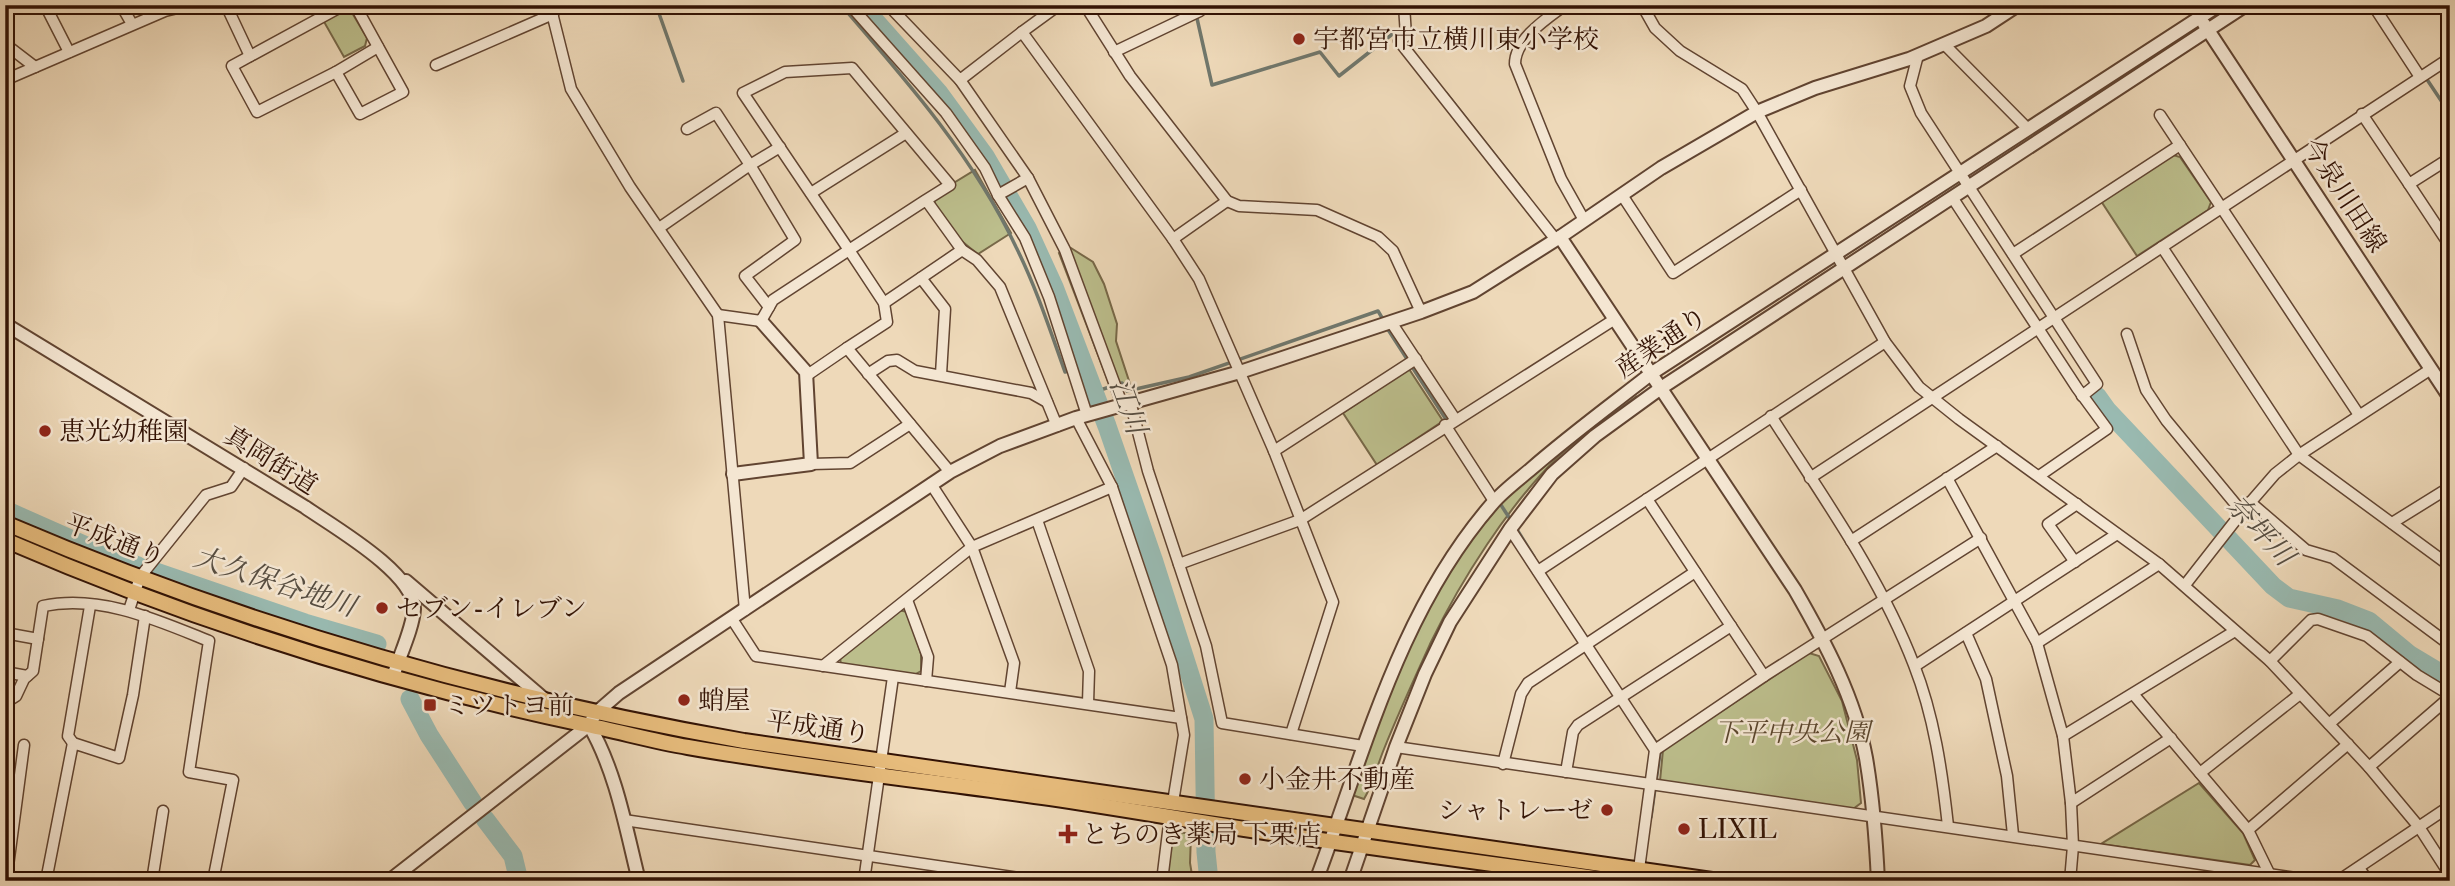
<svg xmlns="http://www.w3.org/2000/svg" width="2455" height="886" font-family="'IM FELL Double Pica','Noto Serif JP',serif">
<rect width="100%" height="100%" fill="#eed9b9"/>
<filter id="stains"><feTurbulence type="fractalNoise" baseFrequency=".00286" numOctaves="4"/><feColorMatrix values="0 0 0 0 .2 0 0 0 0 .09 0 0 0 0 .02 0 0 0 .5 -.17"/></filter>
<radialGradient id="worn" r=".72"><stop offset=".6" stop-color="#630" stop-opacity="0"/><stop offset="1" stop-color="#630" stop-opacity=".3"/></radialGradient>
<g fill="#bcbe8c" stroke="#776848" stroke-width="2">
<path d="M345,8L351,11L367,38L365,46L344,57L323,20Z"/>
<path d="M2173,155L2180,157L2211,202L2208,210L2137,256L2101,201Z"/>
<path d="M975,170L1011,233L978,254C961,242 933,217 934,195Z"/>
<path d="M1071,248L1093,262L1104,284L1117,324L1116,341L1131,387L1113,394L1059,253Z"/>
<path d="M1409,369L1443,421L1377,465L1343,413Z"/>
<path d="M1637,396C1613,418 1581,435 1557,458C1508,506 1461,580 1431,642C1415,677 1398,714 1384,749C1377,766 1373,784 1364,799L1352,795L1399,662L1463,545L1504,500L1550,460Z"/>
<path d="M898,610L908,612L921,654V671L914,675L841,665L840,657Z"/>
<path d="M1809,653L1819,656L1842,701L1857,760L1861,803L1853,809L1660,781L1663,750Z"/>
<path d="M2199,783L2243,833L2255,860L2250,865L2101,844Z"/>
<path d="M1178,832L1191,834L1190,863L1193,881H1165L1172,837Z"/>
</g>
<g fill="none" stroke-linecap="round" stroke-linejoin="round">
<g stroke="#70776c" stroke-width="3.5">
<path d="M656,5L683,81"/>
<path d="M841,5C906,80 973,156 1016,247C1036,287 1050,330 1065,372L1084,365"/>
<path d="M1194,5L1212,85L1320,52L1339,76L1395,32L1400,38"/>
<path d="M2426,78L2450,114"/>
<path d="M1446,93L1528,197"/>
<path d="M1387,328L1449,424"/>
<path d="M1094,392L1122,383L1127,391L1189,377L1378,311L1384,321"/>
<path d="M1499,502L1512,522"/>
<path d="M1516,528L1534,557"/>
<path d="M1640,719L1655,741L1660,753L1651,817"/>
</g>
<g stroke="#99bab1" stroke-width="19">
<path d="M861,5L939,93L985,156L1027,228L1054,287L1107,426L1153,559L1204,719L1206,852L1209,881"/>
<path d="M2097,396L2107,410L2273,586L2289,598L2338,609L2369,621L2410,655L2450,679"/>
<path d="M5,510L102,553L138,566"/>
<path d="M156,572L305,623L377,644"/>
<path d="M410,699L429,735L473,803"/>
<path d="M485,819L513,856L519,881"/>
</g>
<defs>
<g id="minor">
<path d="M45,5L69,52"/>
<path d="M121,5L132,24"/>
<path d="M226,5L250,56"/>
<path d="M344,5L232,66L257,112L336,72L360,114L403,92L355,5"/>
<path d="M550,5L571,89L630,187L718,315L745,610"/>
<path d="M850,5L946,113L985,168L998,195L1025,238L1049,297L1087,415"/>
<path d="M888,5L960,80L1022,32"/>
<path d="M1059,5L1022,32L1173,239L1199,279L1274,451L1333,602L1291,734"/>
<path d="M1085,5L1130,76L1227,201L1239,206L1317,210L1378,237L1393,251L1421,312"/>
<path d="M1404,5L1406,36L1399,41L1556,240"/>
<path d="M1565,5C1546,19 1515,39 1515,64L1561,179L1584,220"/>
<path d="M1642,5L1655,28L1680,51L1742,89L1757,112L1885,342L1919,387L1959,419L2159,564L2270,661L2369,767L2419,827L2450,875"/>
<path d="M2373,5L2420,77"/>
<path d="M5,44L35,67"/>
<path d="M1944,44L2028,129"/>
<path d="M1114,52L1200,11"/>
<path d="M1918,55L1910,86L1921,113L2097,384L2082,396"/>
<path d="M436,65L553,14"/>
<path d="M336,72L378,47"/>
<path d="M5,80L165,11L190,5"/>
<path d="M960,80L1028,178L1065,250L1122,404"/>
<path d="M2362,114L2409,184L2450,158"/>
<path d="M2160,115L2359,415"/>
<path d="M687,129L716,113L750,165L780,147"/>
<path d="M2409,184L2450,246"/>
<path d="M811,193L906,133"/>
<path d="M998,195L1028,178"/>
<path d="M1622,195L1673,273L1801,190"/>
<path d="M1952,197L2077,388L2107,429L2039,476"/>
<path d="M926,200L849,250L743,93L785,72L852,68L950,185L926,200L962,250L977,260L1000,287L1057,426"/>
<path d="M659,228L750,165L795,240L745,276L769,307"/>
<path d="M1173,239L1227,201"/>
<path d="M2162,247L2299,455L2450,566"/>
<path d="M2013,254L2180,145"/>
<path d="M921,278L945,309L941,374"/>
<path d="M884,303L962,250"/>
<path d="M718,315L761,321L773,300L849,250L884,303L887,322L847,348L950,472"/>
<path d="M1391,322L1455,419"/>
<path d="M2127,334L2146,390L2166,420L2242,512"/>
<path d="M868,374L888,361L897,360L915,371L1031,393L1047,402"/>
<path d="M806,376L847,348"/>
<path d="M1130,401L1148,471L1206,646L1222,723L1363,746"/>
<path d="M1771,416C1822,496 1880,576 1914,665C1934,716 1942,771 1948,826"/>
<path d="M1076,418L1112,487L1172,665L1184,735L1173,802"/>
<path d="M1445,425L1494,501"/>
<path d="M1274,451L1416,359"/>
<path d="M811,464L850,463L910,424"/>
<path d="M1810,478L2450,58"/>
<path d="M1947,478L2037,643L2063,736L2071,803L2073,846L2070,881"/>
<path d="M931,484L972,547L1014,663L1010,692"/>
<path d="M1647,499L1764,676"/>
<path d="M2250,502L2306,550L2333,558L2450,645"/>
<path d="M1037,520L1089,671L1088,703"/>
<path d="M2392,523L2450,487"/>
<path d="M1510,529L1655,750L1639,869"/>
<path d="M1851,541L1997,446"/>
<path d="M2075,562L2048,524L2077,504"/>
<path d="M1179,564L1300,520L1615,319"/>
<path d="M1538,571L1885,342"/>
<path d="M2185,585L2242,512L2275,474L2299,455L2431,369"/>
<path d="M907,600L928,657L926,681"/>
<path d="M129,610L140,577L206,495L231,487L244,468"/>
<path d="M732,619L756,656L1181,718"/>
<path d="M5,633L38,639"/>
<path d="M1966,633L1986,679L2007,776L2013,835"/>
<path d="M2037,643L2159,564"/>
<path d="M2270,661L2311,620L2318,619L2367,636L2417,675L2450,695"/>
<path d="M823,666L972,547L1112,487"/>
<path d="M1915,666L2117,534"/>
<path d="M5,672L27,676"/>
<path d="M2134,695L2248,830L2269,873"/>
<path d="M5,703L16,696L24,679L33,671L43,606C100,594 157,620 209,641L189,772L233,780L213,881"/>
<path d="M2329,724L2400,662"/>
<path d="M2063,736L2235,631"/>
<path d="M73,743L68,736L90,606"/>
<path d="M1396,747L2317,881"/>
<path d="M1655,750L1764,676L1981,538"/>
<path d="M1503,764L1521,694L1528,683L1695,572"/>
<path d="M2369,767L2450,697"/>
<path d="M1566,772L1573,732L1578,725L1731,626"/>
<path d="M2200,773L2300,694"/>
<path d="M2071,803L2171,738"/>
<path d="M624,820L1040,881"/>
<path d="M2248,830L2348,744"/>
<path d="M2359,868L2368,881"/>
<path d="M6,881L24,745"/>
<path d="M46,881L73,743L119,758L133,695L145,616"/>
<path d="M152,881L163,811"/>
<path d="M864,881L893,677"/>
<path d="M1162,881L1170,816"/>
<path d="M2338,881L2450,806"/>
</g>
<g id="tertiary">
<path d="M2204,24L2450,398"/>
<path d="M1560,237L1795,590C1825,642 1855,698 1866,758C1873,799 1876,839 1878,881"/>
<path d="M5,324L305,507C332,526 415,573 414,609C413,628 399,657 393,677"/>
<path d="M733,474L811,464L806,372L761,321"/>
<path d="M406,581L544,699"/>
<path d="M589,725C616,771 626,829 639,881"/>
<path d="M389,881L589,725L596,713L619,693L950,472L1000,446L1076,418L1240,372L1421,312L1473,292L1560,237L1661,168L1757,112L1815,88L1909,59L1986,26L2018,5"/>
<path d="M1316,881C1365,751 1399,611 1492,504C1503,491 1518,480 1531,469C1570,435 1611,405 1652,373L2219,5"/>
<path d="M1350,881L1396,747L1425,674L1450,622L1510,529L1552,474L1595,436L1661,388L2246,5"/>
</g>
<g id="primary">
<path d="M5,523C241,624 491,697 744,741L1719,881"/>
<path d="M5,540C190,620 385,682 582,724C618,731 652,741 688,747C808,768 929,781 1050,798C1124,809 1198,822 1271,833C1386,850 1502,865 1617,881"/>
</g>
</defs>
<use href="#minor" stroke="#614431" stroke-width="13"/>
<use href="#tertiary" stroke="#614431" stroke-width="16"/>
<use href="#primary" stroke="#321204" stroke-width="18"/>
<use href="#minor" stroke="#f4e6d2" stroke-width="10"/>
<use href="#tertiary" stroke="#f4e6d2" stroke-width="12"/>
<use href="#primary" stroke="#e7bc7c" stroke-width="14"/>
</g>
<g fill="#8f2418" stroke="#f4e6d2" stroke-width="2.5">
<circle cx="1299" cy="39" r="7"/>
<circle cx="45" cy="431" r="7"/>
<circle cx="382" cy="608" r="7"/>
<circle cx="684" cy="700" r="7"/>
<rect x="423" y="698" width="14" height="14" rx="3.5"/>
<circle cx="1245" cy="779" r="7"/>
<circle cx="1607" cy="810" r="7"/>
<circle cx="1684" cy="829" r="7"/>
<path d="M1064.5 823.5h7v7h7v7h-7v7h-7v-7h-7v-7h7z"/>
</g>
<g text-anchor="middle" stroke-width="5" stroke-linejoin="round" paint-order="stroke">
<g font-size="26" fill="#321204" stroke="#f4e6d2" text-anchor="start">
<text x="1313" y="48">宇都宮市立横川東小学校</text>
<text x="59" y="440">恵光幼稚園</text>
<text x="396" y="617">セブン-イレブン</text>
<text x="698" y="709">蛸屋</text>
<text x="444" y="714">ミツトヨ前</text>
<text x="1259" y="788">小金井不動産</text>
<text x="1593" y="819" text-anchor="end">シャトレーゼ</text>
<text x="1698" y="838">LIXIL</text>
<text x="1082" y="843">とちのき薬局 下栗店</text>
</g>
<g font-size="26" fill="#321204" stroke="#f4e6d2">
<text transform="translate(2345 195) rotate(57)" y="9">今泉川田線</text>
<text transform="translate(1661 342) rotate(-34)" y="9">産業通り</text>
<text transform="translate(271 460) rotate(32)" y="9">真岡街道</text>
<text transform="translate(115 540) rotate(21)" y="9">平成通り</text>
<text transform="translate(818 727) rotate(8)" y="9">平成通り</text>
</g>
<g font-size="26" font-style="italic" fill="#5b462d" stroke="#f4e6d2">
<text x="1792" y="741">下平中央公園</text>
</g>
<g font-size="28" font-style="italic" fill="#564d41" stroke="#f4e6d2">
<text transform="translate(1129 406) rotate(70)" y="10">江川</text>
<text transform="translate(2261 530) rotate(47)" y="10">奈坪川</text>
<text transform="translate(275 581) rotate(18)" y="10">大久保谷地川</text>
</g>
</g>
<rect width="2455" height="886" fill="none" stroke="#eed9b9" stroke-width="28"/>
<rect x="7" y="7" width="2441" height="872" fill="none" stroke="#321204" stroke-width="3.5"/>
<rect x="14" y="14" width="2427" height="858" fill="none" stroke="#321204" stroke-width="2"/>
<rect width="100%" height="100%" filter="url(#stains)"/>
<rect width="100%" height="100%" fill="url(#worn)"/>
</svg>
